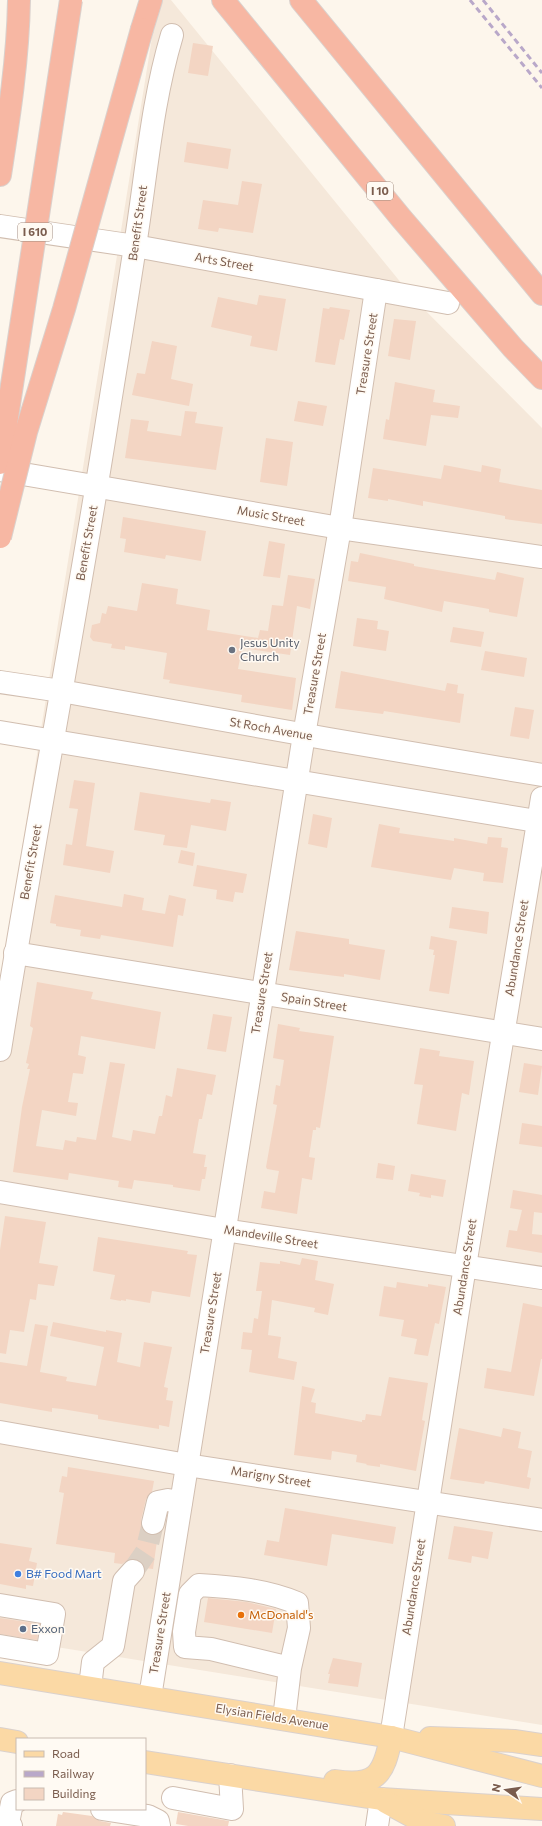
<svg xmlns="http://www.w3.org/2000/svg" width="542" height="1826" font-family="Commissioner,sans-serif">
<rect width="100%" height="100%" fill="#fdf6ec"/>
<path fill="#f5e8da" d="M158,0H171L415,300L542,428V1725L0,1638V985Z"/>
<g fill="#f3d5c3">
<path d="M193,43L213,46L208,76L188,73Z"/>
<path d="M187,142L231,149L228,169L184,162Z"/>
<path d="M242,181L262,184L253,233L219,228L218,232L198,229L203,200L238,205Z"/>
<path d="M259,295L286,299L277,351L250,346L252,336L211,327L218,297L257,305Z"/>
<path d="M330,307L350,310L344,340L340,339L335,365L315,362L323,308L329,309Z"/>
<path d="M394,319L416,321L410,360L388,356Z"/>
<path d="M152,341L177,346L171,379L193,384L189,406L132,395L137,373L145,374Z"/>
<path d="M395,382L435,390L433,402L460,406L458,418L431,415L426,446L383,439L386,419L389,420Z"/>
<path d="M298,401L327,406L323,426L294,421Z"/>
<path d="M185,411L197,412L195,423L223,427L216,470L125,458L131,419L149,421L147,431L181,436Z"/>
<path d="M266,438L293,442L287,486L260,482Z"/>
<path d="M444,465L481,472L482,465L501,469L499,482L542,490V524L505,519V516L423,501V506L388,499V501L368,498L373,468L441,479Z"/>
<path d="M123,517L206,531L201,561L166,555L165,559L124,552L126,539L120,538Z"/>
<path d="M269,541L285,544L280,578L263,576Z"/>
<path d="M360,553L414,564V566L495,580L497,572L524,578L517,617L489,612V609L444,601L442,612L384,599L386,587L348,581L351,561L358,562Z"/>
<path d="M288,575L315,579L310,609L297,606L290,655L242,648L238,669L296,678L292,710L241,702L242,695L169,683L170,680L163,679L167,653L125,646V650L111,648L112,644L93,641L90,637L92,625L100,623L102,613L106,614L108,606L137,611L142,583L178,589L176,604L210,610L207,630L258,638L260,630L268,631L272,605L283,606Z"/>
<path d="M357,618L378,621L377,629L389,631L386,651L353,646Z"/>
<path d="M453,627L484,632L481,647L450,642Z"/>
<path d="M485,651L527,658L524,677L481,670Z"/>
<path d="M341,671L445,691L447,683L458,685L457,693L464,694L460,723L384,711L383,714L335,708Z"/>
<path d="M515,707L534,710L529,739L510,736Z"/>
<path d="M74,780L95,783L86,846L114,851L110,873L63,865L66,844L72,845L78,809L69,808Z"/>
<path d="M140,792L210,803L211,799L231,802L226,831L191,825L187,848L163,845L165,835L134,830Z"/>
<path d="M313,814L332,818L327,848L308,844Z"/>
<path d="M379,824L400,828L399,833L454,841V838L487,844L488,837L502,838L501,847L508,848L503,883L483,881L484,873L454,868L451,880L371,867Z"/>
<path d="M181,850L195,853L193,866L178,863Z"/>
<path d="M197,865L247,874L243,893L235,892L233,902L216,899L217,890L193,886Z"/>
<path d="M124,894L144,898L142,910L165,914L169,895L186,899L183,916L178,915L173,947L101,935L100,939L80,936L81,930L56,926V924L50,923L55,895L122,907Z"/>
<path d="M452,907L489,912L487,934L449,928Z"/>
<path d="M296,931L349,939V944L385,950L380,980L344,974V977L289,970Z"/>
<path d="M431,936L457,941L449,994L429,991L435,955H433L434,950L429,949Z"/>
<path d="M37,982L93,992L91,999L161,1012L155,1049L81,1036L78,1055L86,1057L83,1074L73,1073L68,1102L78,1103L76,1116L42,1110L36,1146L63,1150L65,1140L76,1142L77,1137L96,1140L110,1062L125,1064L112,1137L131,1141L133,1130L155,1134L159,1116H162L166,1095L172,1097L177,1068L216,1075L212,1095L207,1094L202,1119H199L193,1153L206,1155L204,1167H207L205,1179H202L200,1191L173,1187V1185L134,1180L132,1189L118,1187L119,1181L69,1173L68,1180L13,1172L22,1107L30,1069H27L29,1064L26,1063L33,1028L30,1026Z"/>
<path d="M213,1014L232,1017L226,1052L207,1049Z"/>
<path d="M278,1024L300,1028L299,1031L334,1036L320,1128L316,1127V1130H313L309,1157L315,1158L312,1180L302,1178L297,1214L261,1208L264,1191L275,1193L279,1171L267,1169L266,1167L277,1105L273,1104L276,1085L280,1086L284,1060L273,1058Z"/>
<path d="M420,1048L440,1051L439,1056L474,1061L469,1095L462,1093L456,1131L417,1124L423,1085L414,1084Z"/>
<path d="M524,1063L542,1066L538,1095L519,1092Z"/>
<path d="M522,1123L542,1126V1147L519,1144Z"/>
<path d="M378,1163L395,1166L393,1180L376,1178Z"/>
<path d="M411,1174L446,1180L443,1197L431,1195V1198L419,1196L420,1193L408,1191Z"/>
<path d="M513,1190L542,1195V1213L534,1212L532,1234L542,1235V1253L506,1247L509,1230L517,1231L522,1210L510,1208Z"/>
<path d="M5,1216L46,1222L39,1263L58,1266L54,1286L38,1284L36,1300L30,1299L24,1332L10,1330L6,1354L0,1353V1250Z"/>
<path d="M98,1237L188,1251L187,1254L197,1255L190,1297L152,1291L150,1303L126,1299V1301L121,1300V1301L110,1299L115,1275L93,1271Z"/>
<path d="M302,1258L318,1261L315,1280L334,1284L328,1315L314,1312L315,1308L272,1300L268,1335L281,1337L278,1358L297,1362L294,1380L249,1372L252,1350L241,1349L243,1332L252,1333L254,1318L258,1319L262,1291H256L260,1262L280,1264V1261L300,1265Z"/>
<path d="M397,1282L428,1287V1284L446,1287L439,1324L435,1323L428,1356L414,1354L417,1339L401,1336L404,1320L379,1316L384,1286L396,1288Z"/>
<path d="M523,1303L542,1307V1359H541L534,1396L484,1388L487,1368L511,1372Z"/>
<path d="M53,1322L106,1332V1330L122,1333L117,1362L140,1367L144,1342L172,1347L164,1387L168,1388L166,1400L173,1401L169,1427L159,1425V1429L98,1419V1415L62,1409L52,1408V1412L0,1403V1362L27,1366L35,1324L48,1326L40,1372L67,1377L66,1381L96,1386L104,1347L50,1336Z"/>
<path d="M389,1377L428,1383L422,1420L425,1421L416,1471L380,1464V1467L366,1465L367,1464L356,1462L357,1455L332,1451L331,1460L294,1455L302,1386L315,1389L311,1402L316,1403L315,1413L362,1422V1420H365L366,1414L381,1416Z"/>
<path d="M459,1428L501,1437L503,1428L521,1432L518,1448L532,1451L527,1477L531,1478L529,1489L485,1481L484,1484L450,1479Z"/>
<path d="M68,1467L154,1481L152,1492L146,1499L141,1520V1527L145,1532L150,1535L158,1534L153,1569L145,1568L142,1562L135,1559H129L122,1564L114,1563L115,1553L56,1544L64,1493L59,1492L62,1476L67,1477Z"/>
<path d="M285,1508L396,1527L393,1544L332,1534L327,1566L264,1555L267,1540L279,1542Z"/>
<path d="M454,1526L493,1532L488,1559L472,1556L471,1563L448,1559Z"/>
<path d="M0,1543L32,1548L29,1561L37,1563L33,1586L26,1585V1589L0,1584Z"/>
<path d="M208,1598L247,1602L276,1609L272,1633L204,1622Z"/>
<path d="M0,1618L40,1624L37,1640L0,1634Z"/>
<path d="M333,1658L362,1663L358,1687L328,1683L330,1674H328Z"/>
<path d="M63,1812L92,1816L100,1821L111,1823L110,1826H56L58,1814L62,1815Z"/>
<path d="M178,1812L229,1821L228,1826H188L176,1824Z"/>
</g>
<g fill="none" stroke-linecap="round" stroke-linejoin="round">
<path stroke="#dcd0c4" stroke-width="22" stroke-dasharray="22 11" stroke-linecap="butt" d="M133,1571L146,1552L153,1523"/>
<defs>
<g id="minor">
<path d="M0,226L135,246L448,303"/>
<path d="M0,470L340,528L542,557"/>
<path d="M0,682L61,691L329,739L542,775"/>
<path d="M0,732L542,822"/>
<path d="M15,953L542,1039"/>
<path d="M0,1050C33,842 73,636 106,428C117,358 129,289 139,219C148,157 154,95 172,35"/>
<path d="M0,1192L224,1230L542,1278"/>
<path d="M0,1432L187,1465L542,1520"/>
<path d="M153,1523L158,1502L168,1500L181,1502"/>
<path d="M0,1605L54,1614L47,1654L0,1646"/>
<path d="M90,1687L93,1662L113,1646L124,1581L133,1571"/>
<path d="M150,1697L304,735L340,528L376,290"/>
<path d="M284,1719L290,1668L299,1628L297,1603C266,1590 233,1587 199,1585L190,1594L184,1632L185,1647L211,1649L290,1668"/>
<path d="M391,1737L465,1266L542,798"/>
<path d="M173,1798L232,1809L230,1775"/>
<path d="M102,1809L148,1816L158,1821L159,1826"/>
<path d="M11,1826L8,1823L12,1803L17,1801"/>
<path d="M377,1826L381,1799"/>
</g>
<g id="major">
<path d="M0,1673L391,1737L542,1776"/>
<path d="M430,1738L514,1741L542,1745"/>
<path d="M0,1739L17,1742"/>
<path d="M145,1762L381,1799L542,1809"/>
<path d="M335,1781C376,1787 384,1775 391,1737"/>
<path d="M386,1802L423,1822L444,1826"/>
</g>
<g id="highway">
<path d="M223,0L401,218L513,348L542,378"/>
<path d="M301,0L542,294"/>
<path d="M142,29L151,0"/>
<path d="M0,175C9,117 18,59 19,0"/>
</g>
</defs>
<use href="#minor" stroke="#d1beb0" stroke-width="24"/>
<use href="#major" stroke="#dad1cd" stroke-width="24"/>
<use href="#highway" stroke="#dad1cd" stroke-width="24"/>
<use href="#minor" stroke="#fff" stroke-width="22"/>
<use href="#major" stroke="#fbd9a5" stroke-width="22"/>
<use href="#highway" stroke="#f7b7a3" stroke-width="22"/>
<g stroke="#b9a8c9" stroke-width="3" stroke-dasharray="6 4" stroke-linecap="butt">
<path d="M470,0L542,88"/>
<path d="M483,0L542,73"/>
</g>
<defs>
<g id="highway-bridge">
<path d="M0,463L71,0"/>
<path d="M0,537L26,432L64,309L142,29"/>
</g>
</defs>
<use href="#highway-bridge" stroke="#dad1cd" stroke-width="24" stroke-linecap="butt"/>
<use href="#highway-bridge" stroke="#f7b7a3" stroke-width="22"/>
</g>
<circle fill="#6b7280" stroke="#fffaf3" stroke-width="1.5" cx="232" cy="650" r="4"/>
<circle fill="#3f7fe0" stroke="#fffaf3" stroke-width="1.5" cx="18" cy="1574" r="4"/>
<circle fill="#e8710a" stroke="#fffaf3" stroke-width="1.5" cx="241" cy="1615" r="4"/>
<circle fill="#5c6f8a" stroke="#fffaf3" stroke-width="1.5" cx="23" cy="1629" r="4"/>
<g text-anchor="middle" stroke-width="3" stroke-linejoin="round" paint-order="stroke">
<g fill="#fffaf3" stroke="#a28b7f" stroke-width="1">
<rect x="367" y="182" width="26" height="18" rx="3"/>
<rect x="18" y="223" width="34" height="18" rx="3"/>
</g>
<g font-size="11" font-weight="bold" fill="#7a5c4d">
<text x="380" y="195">I 10</text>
<text x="35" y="236">I 610</text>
</g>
<g font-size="12" fill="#7a5c4d" stroke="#fffaf3">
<text transform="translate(138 223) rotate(-82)" y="4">Benefit Street</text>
<text transform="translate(224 262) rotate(10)" y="4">Arts Street</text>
<text transform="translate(367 354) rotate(-81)" y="4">Treasure Street</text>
<text transform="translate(271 516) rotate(10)" y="4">Music Street</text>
<text transform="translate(87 543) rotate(-80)" y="4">Benefit Street</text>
<text transform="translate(315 674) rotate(-80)" y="4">Treasure Street</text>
<text transform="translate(271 729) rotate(10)" y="4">St Roch Avenue</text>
<text transform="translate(31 862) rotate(-80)" y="4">Benefit Street</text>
<text transform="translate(517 948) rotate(-81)" y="4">Abundance Street</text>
<text transform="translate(262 993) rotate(-81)" y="4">Treasure Street</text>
<text transform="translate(314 1002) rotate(9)" y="4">Spain Street</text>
<text transform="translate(271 1237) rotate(9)" y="4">Mandeville Street</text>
<text transform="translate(465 1267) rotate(-81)" y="4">Abundance Street</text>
<text transform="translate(211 1313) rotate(-81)" y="4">Treasure Street</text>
<text transform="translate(271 1477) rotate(9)" y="4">Marigny Street</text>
<text transform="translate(414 1587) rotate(-81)" y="4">Abundance Street</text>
<text transform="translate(160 1633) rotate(-81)" y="4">Treasure Street</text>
<text transform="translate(272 1717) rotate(9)" y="4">Elysian Fields Avenue</text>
</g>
<g font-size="12" fill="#5b616d" stroke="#fffaf3" text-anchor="start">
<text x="240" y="647">Jesus Unity<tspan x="240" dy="14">Church</tspan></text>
</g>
<g font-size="12" fill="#366cbe" stroke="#fffaf3" text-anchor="start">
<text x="26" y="1578">B# Food Mart</text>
</g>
<g font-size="12" fill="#c56008" stroke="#fffaf3" text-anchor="start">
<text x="249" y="1619">McDonald's</text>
</g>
<g font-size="12" fill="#4e5e75" stroke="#fffaf3" text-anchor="start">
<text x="31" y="1633">Exxon</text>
</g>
</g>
<rect x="16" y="1738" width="130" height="72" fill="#fffaf3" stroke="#cabbb1"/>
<rect x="24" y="1751" width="20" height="6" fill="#fbd9a5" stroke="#cabbb1"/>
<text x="52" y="1758" font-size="12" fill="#7a5c4d">Road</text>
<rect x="24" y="1771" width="20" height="6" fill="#b9a8c9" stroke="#cabbb1"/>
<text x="52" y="1778" font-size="12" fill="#7a5c4d">Railway</text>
<rect x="24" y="1788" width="20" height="12" fill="#f3d5c3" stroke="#cabbb1"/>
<text x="52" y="1798" font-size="12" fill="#7a5c4d">Building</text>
<g transform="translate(506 1790) rotate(283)" stroke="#fffaf3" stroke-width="3" paint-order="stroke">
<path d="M0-3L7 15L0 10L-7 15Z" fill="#7a5c4d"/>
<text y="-6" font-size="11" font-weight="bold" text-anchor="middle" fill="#7a5c4d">N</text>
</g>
</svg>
